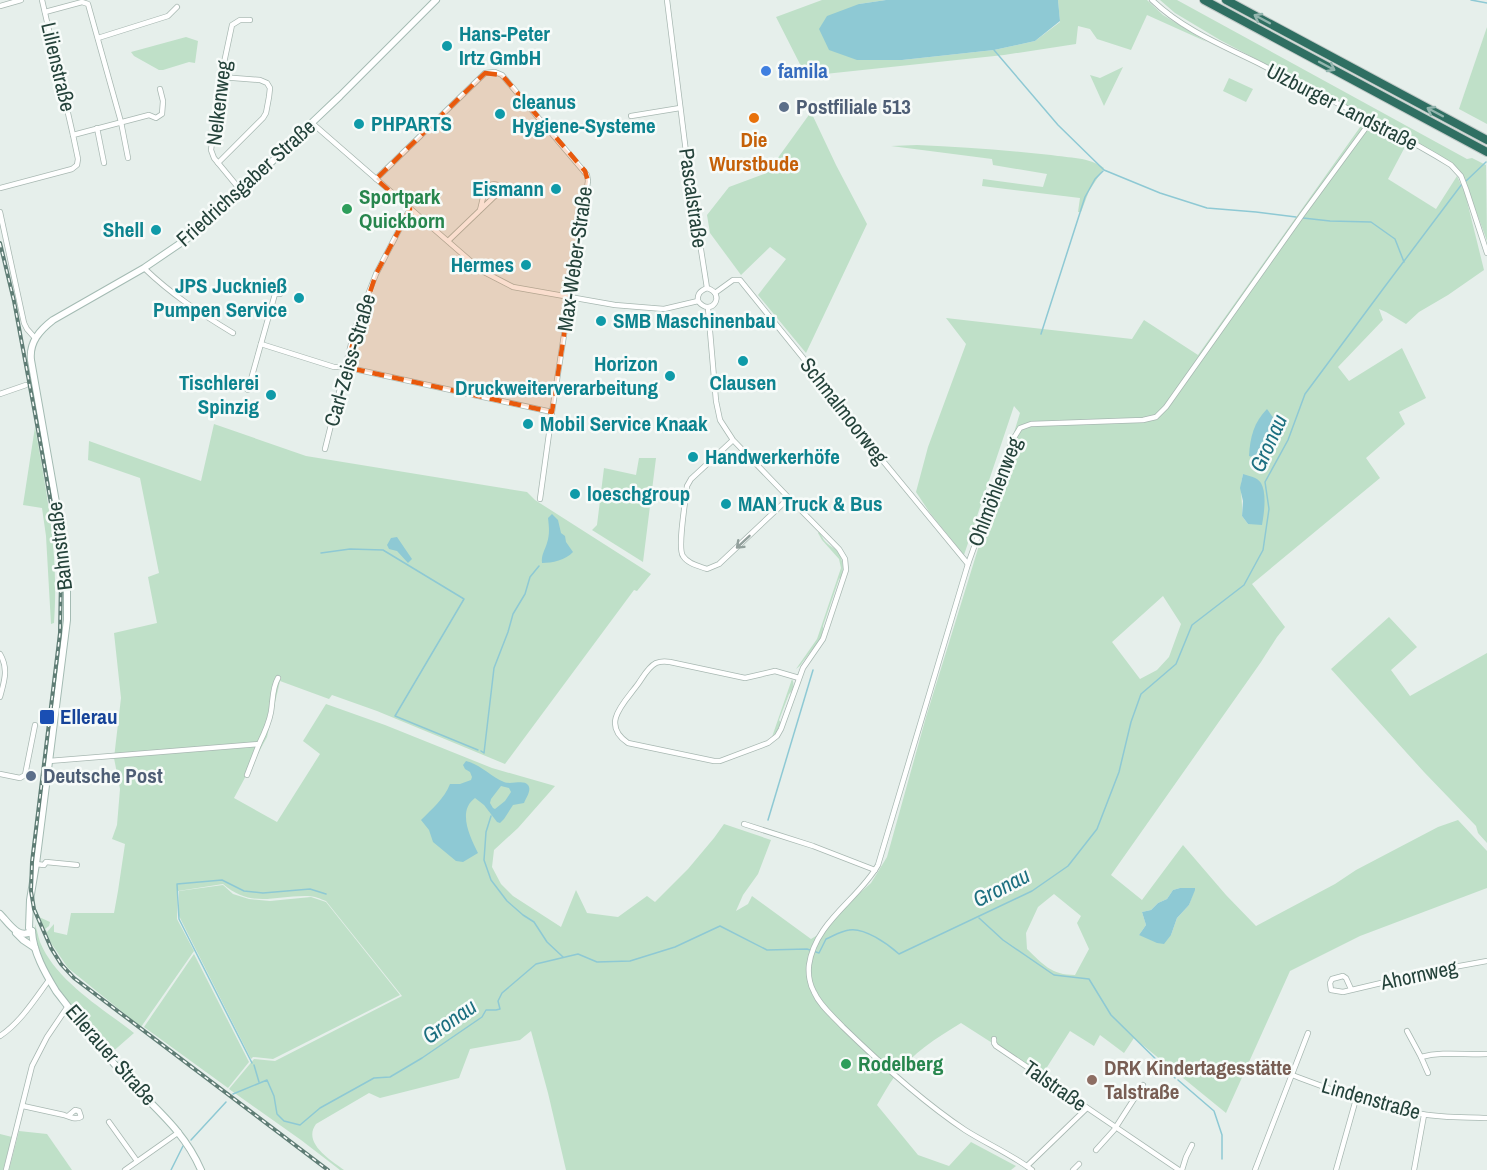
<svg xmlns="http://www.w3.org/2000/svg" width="1487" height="1170" font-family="'Archivo Narrow',sans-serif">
<rect width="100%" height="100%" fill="#e6efeb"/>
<g fill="#bfe0c8" fill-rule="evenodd">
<path d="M822,0H886L859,4L857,60H902L994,50L1035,41L1060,22L1058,0H1147L1163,15L1207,42L1147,15L1131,50L1097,39L1090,29L1078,26L1076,44L1004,55L806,76L776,17Z"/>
<path d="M1160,0H1177L1467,159L1472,158L1486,165L1487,241L1468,189L1448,161L1220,40L1175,13Z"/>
<path d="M1487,27V124L1459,109Z"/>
<path d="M186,37L198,41L195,63L189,62L163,70H159L134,56L131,52Z"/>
<path d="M1123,67L1104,106L1090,75L1100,78Z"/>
<path d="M1229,78L1253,89L1246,102L1223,91Z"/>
<path d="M811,112L836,165L867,224L806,353L758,295L786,259L770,247L741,275L710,233L707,215L729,187L767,173Z"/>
<path d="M1363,123L1396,137L1407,143L1388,179L1436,209L1457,176L1465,193L1484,270L1448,295L1419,312L1406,324L1386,312L1379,309L1383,320L1338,367L1349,381L1402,348L1426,398L1399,412L1405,424L1366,458L1380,478L1252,584L1285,627L1277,637L1261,662L1111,875L1142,900L1183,845L1226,895L1256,926L1335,884L1356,870L1438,827L1458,820L1487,851V888L1360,936L1290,971L1226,1113L1134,1038L1124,1053L1100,1035L1094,1046L1070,1031L1042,1075L961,1023C936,1038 913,1053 895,1076C888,1085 883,1095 877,1105L918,1155L949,1166L971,1142L1016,1166L1011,1170H566L548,1093L531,1031L520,1040L470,1049L459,1078L380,1098L369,1093L316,1124C302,1143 331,1160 344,1170H340L301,1140L229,1089L254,1059L275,1061L402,996L326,901C321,899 314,896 308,896C275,895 252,909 223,884L178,891L177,919L194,951L141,1027L68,968L51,943L39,917L50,922L49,926L45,929L47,932L54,924V932L67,935L71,913H114L118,891L125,844L112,839L117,825L120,789L114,758L121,698L114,633L157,623L148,577L159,573L140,478L88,460L89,441L201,481L214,424L306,456L527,492L535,500L651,574L637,591L634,590L505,764L377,711L332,695L329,699L280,681L267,737L234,798L277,822L320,754L303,741L326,704L385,725L492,768L555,786L518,828L494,850L492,867L501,884L513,896L561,927L576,890L587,913L618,917L647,896L655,902L688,869L714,838L724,824L771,840L758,874L743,895L736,911L748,904L752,896L811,939L821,933L844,907L871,883L887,857L926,717L1020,413L1014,406L964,555L930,513L916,492L928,447L966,344L946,318L1132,339L1144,320L1198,355ZM1243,474L1262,524H1248L1242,516C1243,501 1239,488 1243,474ZM1163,596L1181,624L1169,657L1157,670L1140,679L1112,642ZM1180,888H1195L1189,905L1177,918L1171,935H1139L1146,925L1142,912L1151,910L1158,903L1167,899L1173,890ZM1054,894L1081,916L1077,923L1089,949L1075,975C1051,975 1043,964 1027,949L1026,933L1038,907Z"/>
<path d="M917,145C962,147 1006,150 1051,155C1069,158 1089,157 1104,168L1089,191L1081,212H1078L1080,198L982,186L983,179L1043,187L1047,174L993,165L992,159L891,146Z"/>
<path d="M35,427C47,495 59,553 54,623L51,624L46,536L42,508L23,505Z"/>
<path d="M639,458H656L643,562L592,530L597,525L604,468L636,475Z"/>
<path d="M819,532C821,534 822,537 824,540C827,544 832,547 835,549C843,556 844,568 842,577L839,579L823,626C824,639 813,648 806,658C802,662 801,666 796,669L817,639L841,568L839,559L822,540L818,533Z"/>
<path d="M1389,617L1417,647L1391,670L1410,696L1487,653V843L1478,833L1476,826L1424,772L1331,669Z"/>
<path d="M792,679C795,684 793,691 789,694L779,720L781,723L777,731L772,737Z"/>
<path d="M223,885L233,894L249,899L270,901L311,897L326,902L400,995L273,1059L253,1057L251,1059L179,916V891Z"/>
<path d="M35,924C37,930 38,936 40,942C56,981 102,1008 134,1033L110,1054C80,1018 36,974 35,924Z"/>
<path d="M194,954L249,1062L228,1088L144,1027Z"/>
<path d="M19,1131L47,1134L72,1170H9Z"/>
<path d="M0,1134L12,1137L3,1170H0Z"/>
</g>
<g fill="#8ec9d4" fill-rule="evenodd">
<path d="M886,0H1058L1060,21L1035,41L994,50L902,60H857L829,50L819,29L827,16L859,4Z"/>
<path d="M1267,409L1280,427C1277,444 1274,452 1258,459L1249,456C1250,437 1254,422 1267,409Z"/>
<path d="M1243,474C1249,476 1257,477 1261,483C1267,493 1264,514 1262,525L1248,524L1242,516L1243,501L1240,488Z"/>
<path d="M552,514L558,520L561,533L565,536L566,542L573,552C566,560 552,563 542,563C541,555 545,550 547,543C550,534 549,527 548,518Z"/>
<path d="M397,537L412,559L408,563L397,551L389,549L387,545L391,538Z"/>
<path d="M466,761C480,764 491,777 504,782C511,785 524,779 528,785C532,790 526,798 524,803L513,805L504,819L500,823L497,822L484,805L475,798C457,811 470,837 478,853L463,862L456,861L433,842L429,830L421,820C432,809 444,799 450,784H460L471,780L472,777L470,772L465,769L463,765ZM501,786L509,788L511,792L505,801L495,809L493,808L490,803L491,799Z"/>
<path d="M1180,888H1195V890L1189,905L1177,918L1171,935L1164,944L1157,943L1139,935L1146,925L1142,912L1151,910L1158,903L1167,899L1173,890Z"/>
</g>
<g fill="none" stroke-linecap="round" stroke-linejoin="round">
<g stroke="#8ec9d4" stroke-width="1.5">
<path d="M1471,0L1487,3"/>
<path d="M994,50L1058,125L1104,170L1160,193L1207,208L1256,212L1296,217"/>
<path d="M1466,181L1486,162"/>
<path d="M1303,218L1330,221L1371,222L1395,239L1404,262"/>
<path d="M1041,334L1085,197L1095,179L1103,171"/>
<path d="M321,553L350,549L383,550L464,599L395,716L478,750"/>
<path d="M481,751L484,753L494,668L508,632L513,614L525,594L530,577L539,566"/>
<path d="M491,816L486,832L484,860L491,880L507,901L523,915L534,922L547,942L563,957"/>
<path d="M768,820L813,670"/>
<path d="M979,918L1003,940L1054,975L1089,979L1111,1015L1175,1078"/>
<path d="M252,1063L179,919L177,884L222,880L244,891L263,893L310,889L326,894"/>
<path d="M254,1065L259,1082"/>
<path d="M1178,1080L1214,1111L1222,1135V1159"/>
<path d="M233,1094L267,1080L274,1096L277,1114L284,1121L300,1125L320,1108L374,1078L390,1077L422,1058L482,1017L486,1010H496L500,1009L498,1001L502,993L536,964L578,954L597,962L630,961L675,947L720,926L767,950L807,949L819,953L826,939C833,936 841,931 849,930C864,927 888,944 899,954L1032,891L1068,866L1097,829L1119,772L1131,722L1141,694L1176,664L1192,625L1244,585L1263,550L1269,509L1265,482L1288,440L1305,394L1383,289L1462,184"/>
<path d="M191,1140L226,1102"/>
<path d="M171,1170L183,1146"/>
</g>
<defs>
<g id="street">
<path d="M42,0L73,135"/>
<path d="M667,0L687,160L707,288"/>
<path d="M1152,0C1183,30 1224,46 1262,65C1325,98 1391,128 1451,165L1461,176L1466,189L1487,253"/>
<path d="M0,6L21,0"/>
<path d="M45,12L82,2L88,4L121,122L128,158"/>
<path d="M98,38L168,16L177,7"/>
<path d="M631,116L680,108"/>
<path d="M312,123L482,271L513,287L615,305L664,309L698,301"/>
<path d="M97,128L104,163"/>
<path d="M218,163L263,118L266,113L269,97L270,88L267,83L260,80L221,77"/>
<path d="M376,179L485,73L495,72L502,75L587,175L588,181L552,412L540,499"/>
<path d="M0,188L72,169L77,165L78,159L73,135L149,115L156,118L162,114L163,101L160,89"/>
<path d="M242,192L214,158L211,150L221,77L232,25L240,20H250"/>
<path d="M0,212L24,323L27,329L35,338"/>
<path d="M448,241L498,193L500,189L498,185C484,180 483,200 480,210"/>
<path d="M144,268C172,295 200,313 233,333"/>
<path d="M715,293L733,280H740L804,359L869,444L968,564"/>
<path d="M698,301C711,318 727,294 707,288"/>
<path d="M698,301C697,294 700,291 707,288"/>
<path d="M708,308L716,401L720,420L733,440L789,498L719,564L707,569C699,566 688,564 683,556C677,548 686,499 687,486L691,479L733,440"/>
<path d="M261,344L334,367H345L552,412"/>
<path d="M248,390L275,294H280"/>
<path d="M0,394L26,385"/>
<path d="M325,449L355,328L376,274L410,209"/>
<path d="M789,498L839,549L845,559L846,570L823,639L803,668L781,729L777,736L768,743L720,761H714L628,743C600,724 624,703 638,684C643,677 648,667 656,663C661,661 665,661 670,662L745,678L775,671L799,678"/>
<path d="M0,654C9,669 4,682 0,697"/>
<path d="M49,761L259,744C264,734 269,723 271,712C273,700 272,688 278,678"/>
<path d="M0,774L20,778L25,775L35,725"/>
<path d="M247,775L259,744"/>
<path d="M744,824L813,846L875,870"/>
<path d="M36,864L44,865L46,862L77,865"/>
<path d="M1351,989L1346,978L1343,976L1332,979L1330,983L1331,990L1343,992L1432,971L1487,961"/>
<path d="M1407,1031L1421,1057L1428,1073"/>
<path d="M0,1036C20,1023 35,999 49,980"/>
<path d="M994,1039V1043L996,1046L1179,1170"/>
<path d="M1421,1057C1443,1051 1465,1055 1487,1054"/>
<path d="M1292,1075C1335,1091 1376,1107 1422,1114C1443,1118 1465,1117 1487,1118"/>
<path d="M23,1106L64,1115C69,1117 76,1120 81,1117L79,1111L75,1110L68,1116"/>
<path d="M109,1122L137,1161"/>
<path d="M1096,1150L1114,1130L1143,1085"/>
<path d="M1027,1166L1087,1108"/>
<path d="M6,1170L32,1066L47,1037L68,1006"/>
<path d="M125,1170L179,1132"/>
<path d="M1032,1170C1011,1154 987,1144 965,1130C923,1102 879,1062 843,1027C833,1016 820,1006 814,992C810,985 808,974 809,965C815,922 858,900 878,865L968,564L1012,441L1020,428L1031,424L1143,420L1156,417L1166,407L1302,215L1371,121"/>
<path d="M1073,1170L1079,1164"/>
<path d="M1182,1170L1186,1157L1192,1145"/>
<path d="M1255,1170L1308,1033"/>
<path d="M1336,1170L1356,1099"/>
<path d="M1414,1170L1424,1115"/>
</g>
<g id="secondary">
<path d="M0,914C8,922 19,941 32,931"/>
<path d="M32,931C33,952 45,973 56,991C80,1022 105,1055 132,1084C159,1112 185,1133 201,1170"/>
<path d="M16,933L23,940L35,948"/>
<path d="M32,934L29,928L30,900L36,864L67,620V580L63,542L31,360C29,342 40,330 53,320L144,268L194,234L224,209L301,133L340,96L436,0"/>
</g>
<g id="highway">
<path d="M1204,0L1487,152"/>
<path d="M1226,0L1487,140"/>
</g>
</defs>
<use href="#street" stroke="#a8b8b2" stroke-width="6"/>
<use href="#secondary" stroke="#a4bbb3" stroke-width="8"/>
<use href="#highway" stroke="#c2cac8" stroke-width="10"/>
<use href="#street" stroke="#fff" stroke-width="4.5"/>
<use href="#secondary" stroke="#fff" stroke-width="6"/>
<use href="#highway" stroke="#2f6f62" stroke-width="8"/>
<defs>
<path id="rail" d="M0,243L14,301L36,419L58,543L61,578L60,633L32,862L31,891L34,909L51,948L61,964L74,978L328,1170"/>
</defs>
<use href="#rail" stroke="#5f7d75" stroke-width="4"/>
<use href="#rail" stroke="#f7fbf9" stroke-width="1.5" stroke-dasharray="4.5" stroke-linecap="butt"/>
</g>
<defs><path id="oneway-shaft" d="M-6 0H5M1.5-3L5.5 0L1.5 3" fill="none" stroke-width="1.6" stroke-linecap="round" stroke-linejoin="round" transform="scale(1.5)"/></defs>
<g stroke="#93b5ae">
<use href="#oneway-shaft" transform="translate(1262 19) rotate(-152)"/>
<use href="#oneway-shaft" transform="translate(1327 66) rotate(28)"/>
<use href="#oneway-shaft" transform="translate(1435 112) rotate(-152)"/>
</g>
<use stroke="#92a09c" href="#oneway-shaft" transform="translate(743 542) rotate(137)"/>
<path fill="#e8590c" fill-opacity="0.2" stroke="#e8590c" stroke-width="4.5" stroke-dasharray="12 8" stroke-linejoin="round" d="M485,73L502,75L585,171L588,181L552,412L345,367L376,274L410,209L376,179Z"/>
<g fill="#0f9aa8" stroke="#f7fbf9" stroke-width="2">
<circle cx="447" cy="46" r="6"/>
<circle cx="500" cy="114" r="6"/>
<circle cx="359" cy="124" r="6"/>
<circle cx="556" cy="189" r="6"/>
<circle cx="156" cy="230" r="6"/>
<circle cx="526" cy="265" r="6"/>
<circle cx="299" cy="298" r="6"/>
<circle cx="601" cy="321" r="6"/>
<circle cx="743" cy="361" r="6"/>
<circle cx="670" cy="376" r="6"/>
<circle cx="271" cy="395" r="6"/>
<circle cx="528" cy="424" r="6"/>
<circle cx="693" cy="457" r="6"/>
<circle cx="575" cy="494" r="6"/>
<circle cx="726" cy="504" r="6"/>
</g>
<circle fill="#3f7fe0" stroke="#f7fbf9" stroke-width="2" cx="766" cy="71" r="6"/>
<g fill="#5c6f8a" stroke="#f7fbf9" stroke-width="2">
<circle cx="784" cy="107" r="6"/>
<circle cx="31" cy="776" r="6"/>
</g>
<circle fill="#e8710a" stroke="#f7fbf9" stroke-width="2" cx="754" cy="118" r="6"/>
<g fill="#2e9e5b" stroke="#f7fbf9" stroke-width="2">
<circle cx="347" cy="209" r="6"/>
<circle cx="846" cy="1064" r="6"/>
</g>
<rect fill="#1a4fb4" stroke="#f7fbf9" stroke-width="2" x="39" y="709" width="16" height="16" rx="3"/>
<circle fill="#8d6e63" stroke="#f7fbf9" stroke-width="2" cx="1092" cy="1080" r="6"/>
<g text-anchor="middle" stroke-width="5" stroke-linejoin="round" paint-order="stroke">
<g font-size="21" font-weight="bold" fill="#0d838f" stroke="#f7fbf9" text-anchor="start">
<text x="459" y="41">Hans-Peter<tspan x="459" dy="24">Irtz GmbH</tspan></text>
<text x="512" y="109">cleanus<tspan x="512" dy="24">Hygiene-Systeme</tspan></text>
<text x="371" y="131">PHPARTS</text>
<text x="544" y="196" text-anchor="end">Eismann</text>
<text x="144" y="237" text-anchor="end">Shell</text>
<text x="514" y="272" text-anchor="end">Hermes</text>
<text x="287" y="293" text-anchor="end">JPS Jucknieß<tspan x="287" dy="24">Pumpen Service</tspan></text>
<text x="613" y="328">SMB Maschinenbau</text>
<text x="658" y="371" text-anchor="end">Horizon<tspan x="658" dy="24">Druckweiterverarbeitung</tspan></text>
<text x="259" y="390" text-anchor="end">Tischlerei<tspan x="259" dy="24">Spinzig</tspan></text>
<text x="743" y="390" text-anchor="middle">Clausen</text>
<text x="540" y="431">Mobil Service Knaak</text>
<text x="705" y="464">Handwerkerhöfe</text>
<text x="587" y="501">loeschgroup</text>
<text x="738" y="511">MAN Truck &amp; Bus</text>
</g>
<g font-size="21" fill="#24423a" stroke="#f7fbf9">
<text transform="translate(58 67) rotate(77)" y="7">Lilienstraße</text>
<text transform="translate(219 103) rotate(-83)" y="7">Nelkenweg</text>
<text transform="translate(1342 107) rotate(27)" y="7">Ulzburger Landstraße</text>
<text transform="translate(246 183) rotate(-42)" y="7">Friedrichsgaber Straße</text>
<text transform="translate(693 198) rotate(82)" y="7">Pascalstraße</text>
<text transform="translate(575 259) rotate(-82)" y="7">Max-Weber-Straße</text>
<text transform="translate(350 360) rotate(-74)" y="7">Carl-Zeiss-Straße</text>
<text transform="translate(844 411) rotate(52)" y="7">Schmalmoorweg</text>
<text transform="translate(995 492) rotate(-69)" y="7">Ohlmöhlenweg</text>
<text transform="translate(60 546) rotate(-97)" y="7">Bahnstraße</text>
<text transform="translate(1419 975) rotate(-12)" y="7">Ahornweg</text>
<text transform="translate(111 1055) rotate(49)" y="7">Ellerauer Straße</text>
<text transform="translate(1055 1086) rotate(35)" y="7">Talstraße</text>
<text transform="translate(1371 1099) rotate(16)" y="7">Lindenstraße</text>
</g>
<g font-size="21" font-weight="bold" fill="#366cbe" stroke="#f7fbf9" text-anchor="start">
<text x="778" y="78">famila</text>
</g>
<g font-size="21" font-weight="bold" fill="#4e5e75" stroke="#f7fbf9" text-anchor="start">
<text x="796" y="114">Postfiliale 513</text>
<text x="43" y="783">Deutsche Post</text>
</g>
<g font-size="21" font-weight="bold" fill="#c56008" stroke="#f7fbf9">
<text x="754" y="147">Die<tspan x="754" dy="24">Wurstbude</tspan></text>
</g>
<g font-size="21" font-weight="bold" fill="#27864d" stroke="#f7fbf9" text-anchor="start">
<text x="359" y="204">Sportpark<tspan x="359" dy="24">Quickborn</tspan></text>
<text x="858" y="1071">Rodelberg</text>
</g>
<g font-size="21" font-weight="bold" fill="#164399" stroke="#f7fbf9" text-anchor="start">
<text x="60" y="724">Ellerau</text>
</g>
<g font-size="21" font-weight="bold" fill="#785e54" stroke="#f7fbf9" text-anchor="start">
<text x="1104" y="1075">DRK Kindertagesstätte<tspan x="1104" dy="24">Talstraße</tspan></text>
</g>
<g font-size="22" font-style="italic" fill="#1c6f80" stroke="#f7fbf9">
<text transform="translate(1268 443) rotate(-66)" y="8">Gronau</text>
<text transform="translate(1001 887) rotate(-27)" y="8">Gronau</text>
<text transform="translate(449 1021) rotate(-35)" y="8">Gronau</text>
</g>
</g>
</svg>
